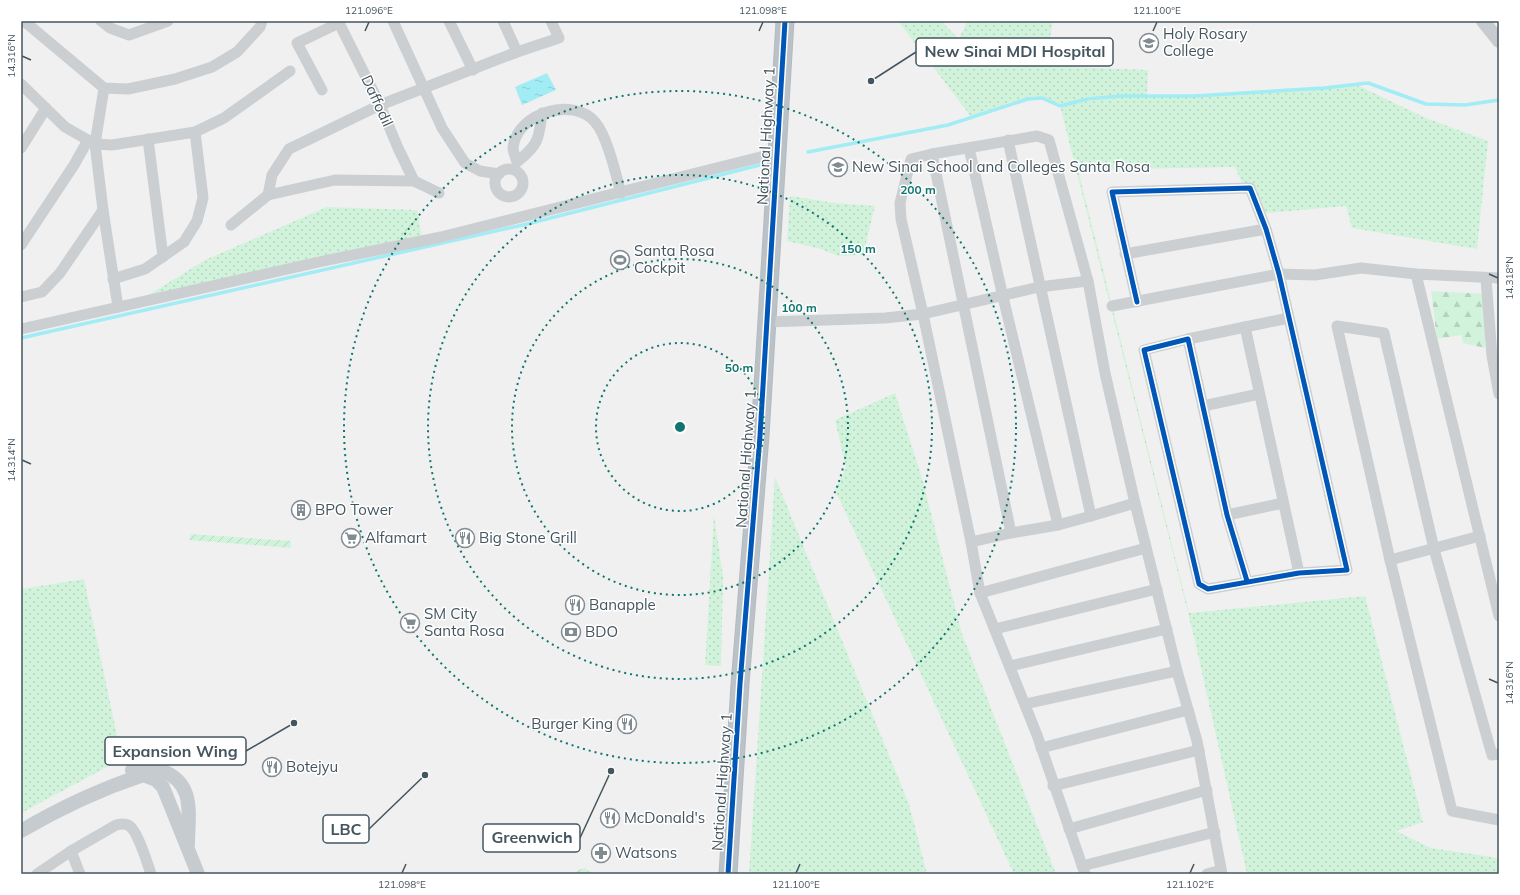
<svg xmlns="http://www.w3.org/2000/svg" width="1520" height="895" font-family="Mulish,sans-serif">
<defs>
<pattern id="grass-dots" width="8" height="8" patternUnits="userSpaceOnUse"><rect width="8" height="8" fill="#d2f3db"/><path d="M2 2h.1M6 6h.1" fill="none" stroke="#b6d2be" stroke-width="1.8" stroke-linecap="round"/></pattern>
<pattern id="forest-firs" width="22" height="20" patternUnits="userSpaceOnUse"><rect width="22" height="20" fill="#d2f3db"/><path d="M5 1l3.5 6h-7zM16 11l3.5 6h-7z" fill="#b6d2be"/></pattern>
<pattern id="garden-furrows" width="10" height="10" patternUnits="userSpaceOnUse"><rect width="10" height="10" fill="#d2f3db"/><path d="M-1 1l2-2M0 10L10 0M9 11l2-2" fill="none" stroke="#b6d2be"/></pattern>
<pattern id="water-ripples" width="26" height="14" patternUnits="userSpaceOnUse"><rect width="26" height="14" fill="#a1ecf5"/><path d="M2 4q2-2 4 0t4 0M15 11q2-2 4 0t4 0" fill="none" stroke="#8cccd4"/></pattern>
</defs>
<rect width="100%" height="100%" fill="#f1f0f0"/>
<g fill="url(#grass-dots)" fill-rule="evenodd">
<path d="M898,21H941L959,39L967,21H1053L1045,66L1148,70L1147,96H1195L1359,86L1426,118L1488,141L1477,249L1352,228L1346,206L1256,214L1235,167L1078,170L1189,613L1365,596L1423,822L1396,831L1431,848L1499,858V874H1247L1194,637L1060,106C1054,104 1048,100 1042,99C1022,94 991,111 972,118ZM1112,97V98L1067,104L1088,99Z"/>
<path d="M790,196L835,203L875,206L863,255L838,256L821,249L787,241Z"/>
<path d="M327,207L417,210L422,237L139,301L205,260Z"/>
<path d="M895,393L922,478L962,634L1056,874H1014L835,490L846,468L835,420Z"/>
<path d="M775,477L909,804L927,874H749Z"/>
<path d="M714,515L723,577L721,666L705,665Z"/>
<path d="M84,579L122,759L21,813V589Z"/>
</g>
<path fill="url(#forest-firs)" d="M1431,291L1485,294V348L1463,343L1461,335L1437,339Z"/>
<g fill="url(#garden-furrows)">
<path d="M191,534L291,541V548L189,540Z"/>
<path d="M585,868L593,874H574L578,870Z"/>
</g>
<path fill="url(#water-ripples)" d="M547,73L556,90L522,105L515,87Z"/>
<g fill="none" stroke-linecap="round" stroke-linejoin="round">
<g stroke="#a1ecf5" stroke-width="3.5">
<path d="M808,152L948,125L1028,99L1042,98L1060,106L1088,99L1121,96H1195L1324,88L1368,83L1426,104L1465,105L1499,100"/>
<path d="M21,338L527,224L764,164"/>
</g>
<defs>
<path id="highway" d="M728,874L740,684L760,436L785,21"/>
</defs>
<use href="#highway" stroke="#b4bbc1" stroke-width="19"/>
<g stroke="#cccfd1" stroke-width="11">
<path d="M24,21L104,88L128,89L175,79L212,67L237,52L260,27L262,21"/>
<path d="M101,21L110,28L129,35L168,21"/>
<path d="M338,21L380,105L398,148L414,181"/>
<path d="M393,21L442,128L465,163L480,171L499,174"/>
<path d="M449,21L473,70"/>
<path d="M503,21L517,52"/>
<path d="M21,84L65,127L95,144L112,145L195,132L224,118L290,71"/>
<path d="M104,88L95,144L103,210L118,307"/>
<path d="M322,90L297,43L339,23"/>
<path d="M542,113C539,140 538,145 517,162C516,158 513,152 513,148C516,113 573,96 595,122C607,135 616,175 621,193"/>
<path d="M148,139L163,257"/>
<path d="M1008,140L1091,516L1135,503L1105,373L1088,281"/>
<path d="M21,148L46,108"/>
<path d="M969,148L1003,297L1058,525L1091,516"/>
<path d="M932,154L911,159L900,203L901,219L923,314L971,542L1011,533"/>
<circle cx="509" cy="183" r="14"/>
<path d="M268,195L272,175L289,149L380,105L517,52L559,38L551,21"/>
<path d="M231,225L268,195L335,180L414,181L439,193"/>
<path d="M21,245L74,165L88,140"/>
<path d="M1125,254L1266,229"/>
<path d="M1416,274L1499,616"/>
<path d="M113,279L145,269L184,242L197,221L203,198L195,132"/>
<path d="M1486,279L1492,356L1499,394"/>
<path d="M21,297L42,292L60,273L103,210"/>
<path d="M1137,302L1112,192L1250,188L1266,229L1279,274L1347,570L1299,573L1208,589L1199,584L1144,350L1188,339L1227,515L1247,581"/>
<path d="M1112,306L1279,274L1315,275L1361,268L1416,274L1499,278"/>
<path d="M1289,318L1245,327L1299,573"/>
<path d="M767,322L885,318L923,314L1039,287L1088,281L1049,140L1037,136L932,154L1011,533L1058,525"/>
<path d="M21,329L319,262L441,237L777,153"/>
<path d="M1188,339L1245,327"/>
<path d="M1203,406L1259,394"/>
<path d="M1135,503L1177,671L1197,741L1222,874"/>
<path d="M1227,515L1283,503"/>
<path d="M971,542L980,593L1037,735L1085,874"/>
<path d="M1390,560L1480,536"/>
<path d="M980,593L1146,548"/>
<path d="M995,629L1157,589"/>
<path d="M1010,666L1167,629"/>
<path d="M1025,704L1177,671"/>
<path d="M1041,748L1188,710"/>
<path d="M1499,754L1492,755L1434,549L1384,333L1337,326L1390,560L1452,811L1499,820"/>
<path d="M1053,786L1199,750"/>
<path d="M1069,829L1207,790"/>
<path d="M71,851L80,874"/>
<path d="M1082,866L1215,832"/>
<path d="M37,874L71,851L116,825C120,824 124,823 128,825C138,830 147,863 151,874"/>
<path d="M1207,874L1221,870"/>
</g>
<g stroke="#c6cbcf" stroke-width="14">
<path d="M1483,21L1499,41"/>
<path d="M132,770C151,762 179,773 186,794C191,809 188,828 188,844"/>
<path d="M21,831C60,808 101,789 143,775L156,780L163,787L198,874"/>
</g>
<use href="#highway" stroke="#bbc2c7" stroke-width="17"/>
<defs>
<g id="cycleway">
<path d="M1137,302L1112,192L1250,188L1266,229L1279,274L1347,570L1299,573L1208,589L1199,584L1144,350L1188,339L1227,515L1247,581"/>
<path d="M728,874L740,684L760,436L785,21"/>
</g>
</defs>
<use href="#cycleway" stroke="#fff" stroke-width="8"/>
<use href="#cycleway" stroke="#0057b8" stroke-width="5"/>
</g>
<path fill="none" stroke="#44555f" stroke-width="1.5" d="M365,31L369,22M759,31L763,22M1153,31L1157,22M22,56L31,60M1489,274L1498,278M22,460L31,464M1489,679L1498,683M402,873L406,864M796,873L800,864M1190,873L1194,864"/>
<g fill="none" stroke="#0f766e" stroke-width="2" stroke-dasharray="2 4">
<circle cx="680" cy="427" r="84"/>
<circle cx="680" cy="427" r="168"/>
<circle cx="680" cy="427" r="252"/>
<circle cx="680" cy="427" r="336"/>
</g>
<defs>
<symbol id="university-ring" viewBox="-11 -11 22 22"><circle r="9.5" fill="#fff" stroke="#818b92" stroke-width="1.5"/><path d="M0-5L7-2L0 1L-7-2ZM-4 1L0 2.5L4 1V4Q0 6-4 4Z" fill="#818b92"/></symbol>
<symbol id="stadium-ring" viewBox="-11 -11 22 22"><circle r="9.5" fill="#fff" stroke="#818b92" stroke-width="1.5"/><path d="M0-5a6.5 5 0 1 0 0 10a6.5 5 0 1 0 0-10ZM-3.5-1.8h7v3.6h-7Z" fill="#818b92"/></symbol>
<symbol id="building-ring" viewBox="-11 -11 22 22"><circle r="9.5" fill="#fff" stroke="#818b92" stroke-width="1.5"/><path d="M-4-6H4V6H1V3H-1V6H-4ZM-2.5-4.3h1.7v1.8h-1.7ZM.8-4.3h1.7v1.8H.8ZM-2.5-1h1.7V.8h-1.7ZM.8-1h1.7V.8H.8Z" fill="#818b92"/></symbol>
<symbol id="supermarket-ring" viewBox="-11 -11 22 22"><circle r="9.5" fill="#fff" stroke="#818b92" stroke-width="1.5"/><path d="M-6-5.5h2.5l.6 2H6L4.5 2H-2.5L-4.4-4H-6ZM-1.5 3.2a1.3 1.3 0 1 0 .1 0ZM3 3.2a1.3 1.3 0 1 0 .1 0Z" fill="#818b92"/></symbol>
<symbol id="restaurant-ring" viewBox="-11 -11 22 22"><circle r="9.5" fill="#fff" stroke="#818b92" stroke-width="1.5"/><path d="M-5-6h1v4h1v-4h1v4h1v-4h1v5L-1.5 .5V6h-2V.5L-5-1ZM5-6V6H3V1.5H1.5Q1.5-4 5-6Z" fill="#818b92"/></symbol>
<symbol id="bank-ring" viewBox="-11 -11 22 22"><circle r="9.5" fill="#fff" stroke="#818b92" stroke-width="1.5"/><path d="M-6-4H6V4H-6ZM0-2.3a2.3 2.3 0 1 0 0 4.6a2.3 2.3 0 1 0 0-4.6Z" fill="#818b92"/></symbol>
<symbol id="pharmacy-ring" viewBox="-11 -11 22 22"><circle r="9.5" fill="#fff" stroke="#818b92" stroke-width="1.5"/><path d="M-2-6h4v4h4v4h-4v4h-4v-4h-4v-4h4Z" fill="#818b92"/></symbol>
</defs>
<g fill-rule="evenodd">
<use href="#university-ring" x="1138" y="32" width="22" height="22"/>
<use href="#university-ring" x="827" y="156" width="22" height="22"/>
<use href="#stadium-ring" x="609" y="249" width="22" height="22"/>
<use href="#building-ring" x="290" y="499" width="22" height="22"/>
<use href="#supermarket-ring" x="340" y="527" width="22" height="22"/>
<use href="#restaurant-ring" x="454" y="527" width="22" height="22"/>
<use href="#restaurant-ring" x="564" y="594" width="22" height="22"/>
<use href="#supermarket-ring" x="399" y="612" width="22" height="22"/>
<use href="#bank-ring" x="560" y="621" width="22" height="22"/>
<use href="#restaurant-ring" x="616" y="713" width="22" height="22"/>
<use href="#restaurant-ring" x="261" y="756" width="22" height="22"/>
<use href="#restaurant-ring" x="599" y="807" width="22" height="22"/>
<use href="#pharmacy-ring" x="590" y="842" width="22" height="22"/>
</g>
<g text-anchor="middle" stroke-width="3" stroke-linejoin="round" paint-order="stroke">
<g font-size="15" fill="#44555f" stroke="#fff" text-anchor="start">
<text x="1163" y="39">Holy Rosary<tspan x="1163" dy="17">College</tspan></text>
<text x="852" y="172">New Sinai School and Colleges Santa Rosa</text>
<text x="634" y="256">Santa Rosa<tspan x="634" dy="17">Cockpit</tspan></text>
<text x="315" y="515">BPO Tower</text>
<text x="365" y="543">Alfamart</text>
<text x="479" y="543">Big Stone Grill</text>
<text x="589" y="610">Banapple</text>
<text x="424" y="619">SM City<tspan x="424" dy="17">Santa Rosa</tspan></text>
<text x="585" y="637">BDO</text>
<text x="613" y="729" text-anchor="end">Burger King</text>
<text x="286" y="772">Botejyu</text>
<text x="624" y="823">McDonald's</text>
<text x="615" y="858">Watsons</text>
</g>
<g font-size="15" fill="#44555f" stroke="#fff">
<text transform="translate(377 101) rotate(65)" y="5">Daffodil</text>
<text transform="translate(766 136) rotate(-87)" y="5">National Highway 1</text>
<text transform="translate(746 459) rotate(-86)" y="5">National Highway 1</text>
<text transform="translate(722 782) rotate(-86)" y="5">National Highway 1</text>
</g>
</g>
<circle cx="680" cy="427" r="6" fill="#0f766e" stroke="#fff" stroke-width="2"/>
<g font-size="12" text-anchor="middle" font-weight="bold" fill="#0f766e" stroke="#fff" stroke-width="3" stroke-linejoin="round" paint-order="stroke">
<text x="918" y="194">200 m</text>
<text x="858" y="253">150 m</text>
<text x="799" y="312">100 m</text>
<text x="739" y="372">50 m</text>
</g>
<path fill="none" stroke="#44555f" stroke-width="1.5" d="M871 81L916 52M294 723L246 751M425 775L369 829M611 771L580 838"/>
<g fill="#44555f" stroke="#fff" stroke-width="1.5">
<circle cx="871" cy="81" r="4"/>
<circle cx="294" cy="723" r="4"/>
<circle cx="425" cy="775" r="4"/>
<circle cx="611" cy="771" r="4"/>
</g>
<g fill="#fff" stroke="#44555f" stroke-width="1.5">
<rect x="916" y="38" width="197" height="28" rx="4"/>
<rect x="105" y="737" width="141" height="28" rx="4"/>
<rect x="323" y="815" width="46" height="28" rx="4"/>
<rect x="483" y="824" width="97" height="28" rx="4"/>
</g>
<g font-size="16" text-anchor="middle" font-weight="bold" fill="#44555f">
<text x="1015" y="57">New Sinai MDI Hospital</text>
<text x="175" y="757">Expansion Wing</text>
<text x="346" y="835">LBC</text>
<text x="532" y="843">Greenwich</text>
</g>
<rect width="1520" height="895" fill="none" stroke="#ffffff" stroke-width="44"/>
<rect x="22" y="22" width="1476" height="851" fill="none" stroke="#44555f" stroke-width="1.5"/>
<g font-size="10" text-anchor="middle" fill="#44555f">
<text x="369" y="14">121.096°E</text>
<text x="763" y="14">121.098°E</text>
<text x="1157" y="14">121.100°E</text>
<text transform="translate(11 56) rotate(-90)" y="4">14.316°N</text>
<text transform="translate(1509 278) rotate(-90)" y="4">14.318°N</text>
<text transform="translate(11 460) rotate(-90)" y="4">14.314°N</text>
<text transform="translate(1509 683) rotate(-90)" y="4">14.316°N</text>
<text x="402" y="888">121.098°E</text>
<text x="796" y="888">121.100°E</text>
<text x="1190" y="888">121.102°E</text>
</g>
</svg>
